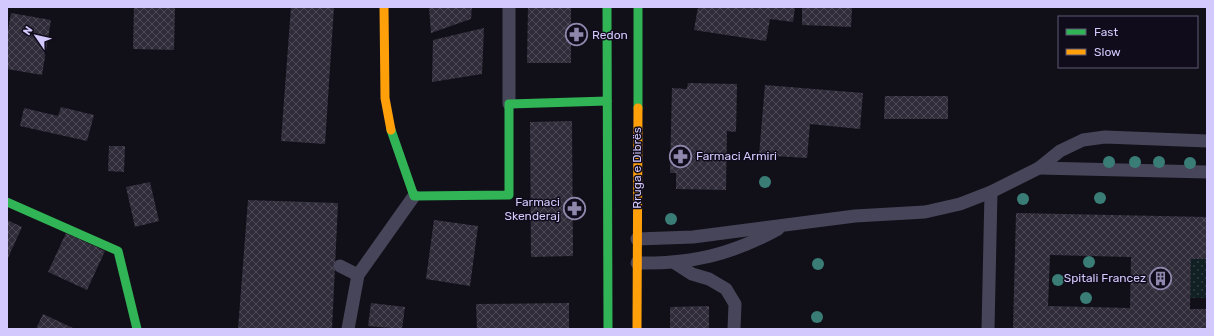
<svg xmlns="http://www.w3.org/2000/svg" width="1214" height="336" font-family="Rubik,sans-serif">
<defs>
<pattern id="green-dots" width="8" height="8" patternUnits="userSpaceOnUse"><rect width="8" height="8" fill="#102023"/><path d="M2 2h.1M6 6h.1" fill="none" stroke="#323f44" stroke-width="1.8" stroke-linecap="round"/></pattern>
<pattern id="building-cross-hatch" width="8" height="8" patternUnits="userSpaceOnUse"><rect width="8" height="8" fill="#302c3a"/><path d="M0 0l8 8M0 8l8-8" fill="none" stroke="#4d4957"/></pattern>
</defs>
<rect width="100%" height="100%" fill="#111018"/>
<path fill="url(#green-dots)" d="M1191,259H1207V298H1190Z"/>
<g fill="url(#building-cross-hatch)" fill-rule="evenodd">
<path d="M134,7H175L174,50L133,49Z"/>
<path d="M291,7H334L325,144L281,141Z"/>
<path d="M429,7H472L471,19L431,33Z"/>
<path d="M528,7H571V63H527Z"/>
<path d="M698,7H795L793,22L770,19L766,41L694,30Z"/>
<path d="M802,7H852L851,27L802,25Z"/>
<path d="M11,13L51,20L42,75L7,69V36Z"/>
<path d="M484,28L482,74L432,82L433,40Z"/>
<path d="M688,83L737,84L736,132L727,131L726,190L676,189V173H670L672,88L687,89Z"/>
<path d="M765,85L863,93L860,129L810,124L807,158L759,155Z"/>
<path d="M885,96H948V119H884Z"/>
<path d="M61,107L94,115L87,141L20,126L24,108L58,116Z"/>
<path d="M572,121L573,256L531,257L530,122Z"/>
<path d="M109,146H125L124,172L108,171Z"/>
<path d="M150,182L159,221L135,227L126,187Z"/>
<path d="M248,200L338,203L332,329H238Z"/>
<path d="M1016,213L1207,217V259H1191L1190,309H1207V329H1013ZM1050,255L1131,257L1130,308L1048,306Z"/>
<path d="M7,220L22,227L7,260Z"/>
<path d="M434,220L478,226L470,286L426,279Z"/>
<path d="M66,233L105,251L87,290L48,272Z"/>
<path d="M371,303L405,307L402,329L368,326Z"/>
<path d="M569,303V329H477L476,304Z"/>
<path d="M709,306V329H670V307Z"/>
<path d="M43,314L75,329H36Z"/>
</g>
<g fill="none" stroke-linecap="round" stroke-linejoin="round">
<g stroke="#474559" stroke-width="13">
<path d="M509,104V7"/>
<path d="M1039,168L1207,172"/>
<path d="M637,239L693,237L855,216L925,212L960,204L991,192L1039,168L1060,151L1083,140L1105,137L1207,141"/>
<path d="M637,263C691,264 731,255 778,229"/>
<path d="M675,263L692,274L709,279L726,289L735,304L734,329"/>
<path d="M340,266L358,275"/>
<path d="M348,329L358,275L414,196"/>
<path d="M988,329L991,192"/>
</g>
<g stroke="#30b455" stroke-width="9">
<path d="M607,7L608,329"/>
<path d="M638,108V7"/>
<path d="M391,130L414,196L509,195V104L607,101"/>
<path d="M7,202L118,251L137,329"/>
</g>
<g stroke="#ff9f0a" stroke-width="9">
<path d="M384,7L385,98L391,130"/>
<path d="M637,329L638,108"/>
</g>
</g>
<g fill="#3a7d76">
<circle cx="1109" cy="162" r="6"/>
<circle cx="1135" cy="162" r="6"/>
<circle cx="1159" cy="162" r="6"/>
<circle cx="1190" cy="163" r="6"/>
<circle cx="765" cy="182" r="6"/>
<circle cx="1100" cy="198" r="6"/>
<circle cx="1023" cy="199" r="6"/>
<circle cx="671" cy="219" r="6"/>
<circle cx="1089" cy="262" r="6"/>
<circle cx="818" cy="264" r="6"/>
<circle cx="1058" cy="280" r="6"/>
<circle cx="1086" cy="298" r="6"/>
<circle cx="817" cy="317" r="6"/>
</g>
<defs>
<symbol id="pharmacy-ring" viewBox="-11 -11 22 22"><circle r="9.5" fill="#100c1b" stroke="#9088ac" stroke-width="1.5"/><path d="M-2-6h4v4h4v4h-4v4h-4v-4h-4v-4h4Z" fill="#9088ac"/></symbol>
<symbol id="building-ring" viewBox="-11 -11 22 22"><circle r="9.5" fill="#100c1b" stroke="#9088ac" stroke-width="1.5"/><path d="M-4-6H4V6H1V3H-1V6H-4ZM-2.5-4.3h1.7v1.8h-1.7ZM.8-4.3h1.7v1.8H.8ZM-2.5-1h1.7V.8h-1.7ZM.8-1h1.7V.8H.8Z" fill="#9088ac"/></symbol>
</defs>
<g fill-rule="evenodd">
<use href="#pharmacy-ring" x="564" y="22" width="25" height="25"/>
<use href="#pharmacy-ring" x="668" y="144" width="25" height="25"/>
<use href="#pharmacy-ring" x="562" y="196" width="25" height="25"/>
<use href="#building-ring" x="1148" y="266" width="25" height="25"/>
</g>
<g text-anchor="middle" stroke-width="3" stroke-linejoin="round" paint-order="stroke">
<g font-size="12" fill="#d4c9fc" stroke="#100c1b" text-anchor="start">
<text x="592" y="39">Redon</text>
<text x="696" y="160">Farmaci Armiri</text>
<text x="560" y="206" text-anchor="end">Farmaci<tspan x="560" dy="14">Skenderaj</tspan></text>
<text x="1146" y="282" text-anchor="end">Spitali Francez</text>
</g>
<g font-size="12" fill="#d4c9fc" stroke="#100c1b">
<text transform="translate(637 168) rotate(-90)" y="4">Rruga e Dibrës</text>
</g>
</g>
<rect width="1214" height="336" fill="none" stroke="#d4c9fc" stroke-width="16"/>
<rect x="1058" y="16" width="140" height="52" fill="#100c1b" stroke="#5e5875"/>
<rect x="1066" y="29" width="20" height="6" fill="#30b455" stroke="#5e5875"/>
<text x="1094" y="36" font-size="12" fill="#d4c9fc">Fast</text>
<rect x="1066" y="49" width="20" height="6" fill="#ff9f0a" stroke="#5e5875"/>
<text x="1094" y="56" font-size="12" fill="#d4c9fc">Slow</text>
<g transform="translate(36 36) rotate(304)" stroke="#100c1b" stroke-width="3" paint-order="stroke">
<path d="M0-3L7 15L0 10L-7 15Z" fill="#d4c9fc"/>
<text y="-6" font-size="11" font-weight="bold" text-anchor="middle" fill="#d4c9fc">N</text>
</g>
</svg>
